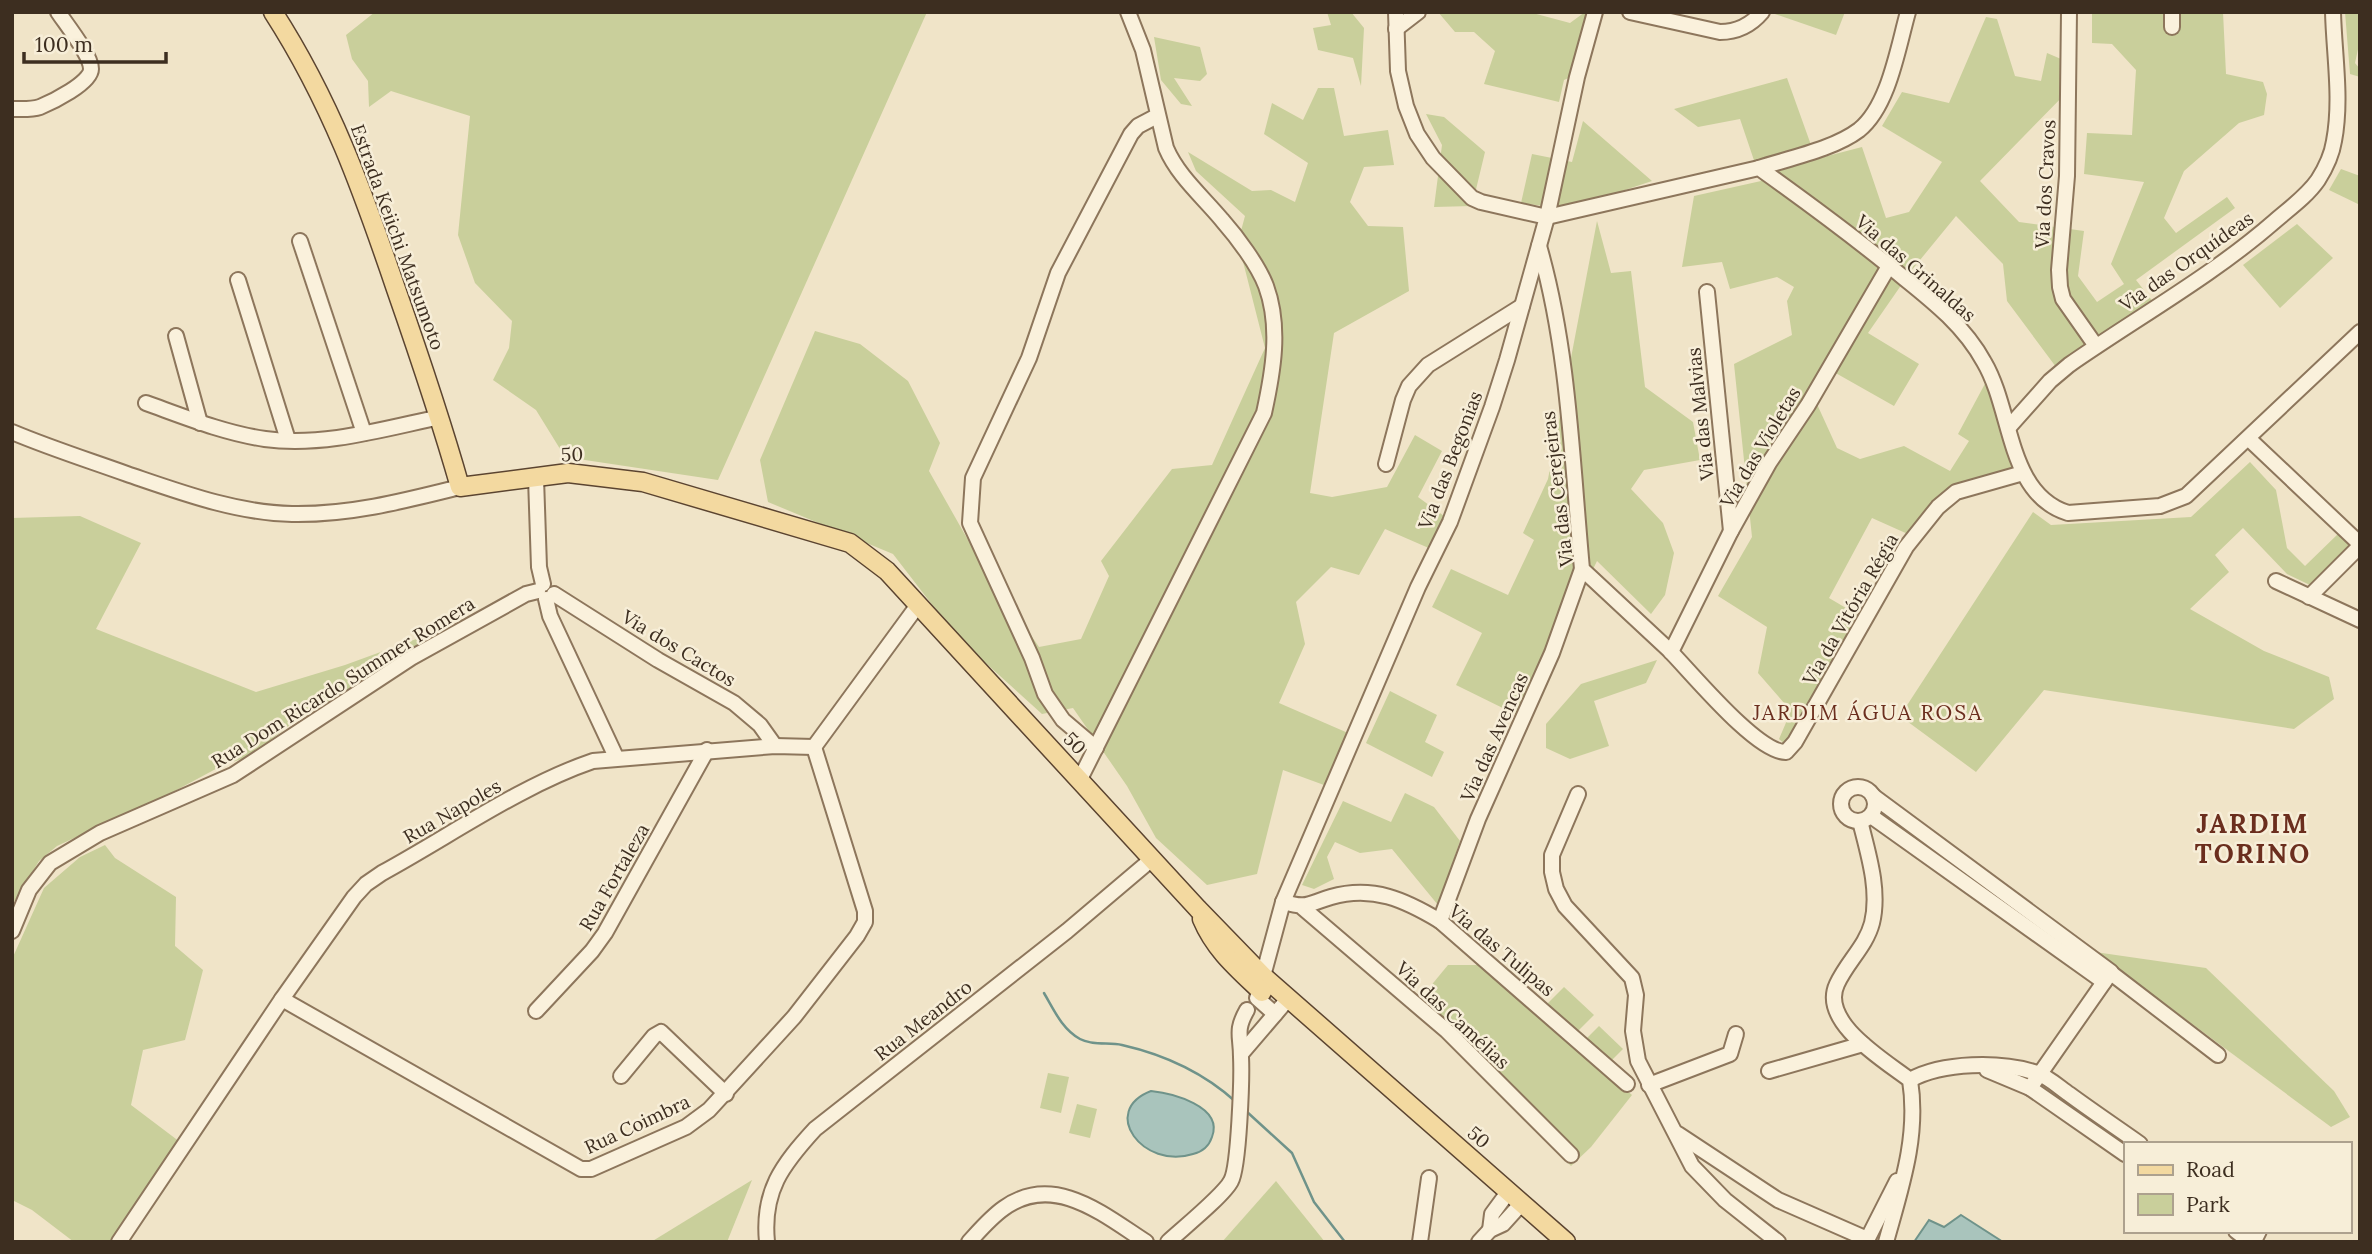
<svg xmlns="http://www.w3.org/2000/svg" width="2372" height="1254" font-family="Lora,serif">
<rect width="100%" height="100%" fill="#f0e4c8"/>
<g fill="#c9cf9b">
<path d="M375,12H927L718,480L565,457L536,410L493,380L509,348L512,321L475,283L458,235L470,116L391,91L369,107L368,81L352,59L346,35Z"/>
<path d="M1327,12H1351L1364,28L1361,86L1353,58L1318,50L1313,28L1331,25Z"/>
<path d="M1438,12H1529L1570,23L1585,12H1592L1577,74L1564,80L1559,102L1484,84L1495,51L1474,32H1455Z"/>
<path d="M1769,12H1845L1836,35Z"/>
<path d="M2092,12H2223L2226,74L2263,82L2267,94L2264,115L2239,123L2184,171L2164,218L2176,233L2227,197L2235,208L2136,280L2154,303L2059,371L2007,301L2003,264L1956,216L1911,271L1868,333L1919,364L1894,406L1825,367L1811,391L1837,448L1860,459L1904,446L1950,471L1969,441L1958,434L1987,380L2018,469L1954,488L1910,535L1872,518L1829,598L1863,618L1790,749L1779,739L1791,711L1758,673L1767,627L1718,596L1752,537L1734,364L1792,335L1787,301L1794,287L1777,277L1730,289L1722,262L1682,267L1694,196L1761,181L1740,119L1698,127L1674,109L1787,78L1816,159L1862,147L1886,218L1909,212L1942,162L1882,126L1902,92L1949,103L1986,17L1997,19L2015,76L2041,81L2047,53L2061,59L2070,89L1980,181L2019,222L2084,231L2078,276L2097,302L2124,284L2111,264L2144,182L2084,174L2087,133L2132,135L2136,70L2112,44L2092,43Z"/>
<path d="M2345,12H2360V40L2355,63L2360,69V77L2350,74Z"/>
<path d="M1154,37L1200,47L1207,74L1200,81L1174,78L1192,106L1181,104L1161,80Z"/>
<path d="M1318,88H1334L1344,136L1388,130L1394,165L1364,167L1350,202L1368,226L1403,227L1409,291L1334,333L1310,493L1332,497L1387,487L1415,435L1442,451L1418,497L1444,516L1431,549L1385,529L1359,575L1331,567L1296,602L1305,644L1279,703L1348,733L1324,785L1283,770L1257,874L1207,885L1156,838L1127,786L1073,708L1042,714L957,637L893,554L768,502L760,460L815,331L860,344L908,381L940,443L929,471L977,556L1039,647L1081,639L1109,576L1101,561L1172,469L1212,465L1265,348L1238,242L1245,216L1196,171L1188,152L1252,191L1271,190L1295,202L1308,163L1264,134L1272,103L1303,120Z"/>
<path d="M1426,114L1444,117L1485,152L1472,206L1434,207L1442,145Z"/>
<path d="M1583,121L1652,181L1568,209L1521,203L1532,154L1572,162Z"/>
<path d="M2341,169L2360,176V205L2329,190Z"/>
<path d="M1597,221L1611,273L1631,271L1645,387L1693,422L1700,460L1644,470L1631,489L1663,523L1674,553L1665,595L1651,614L1597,561L1521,717L1456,685L1482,633L1432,607L1451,569L1508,595L1534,540L1523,533L1548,479Z"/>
<path d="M2297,224L2333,258L2280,308L2243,265Z"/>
<path d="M2250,462L2276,490L2287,548L2305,566L2340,532L2351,544L2312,586L2287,574L2243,528L2215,555L2229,572L2190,609L2264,651L2329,677L2334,699L2294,729L2044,690L1976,772L1900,716L2033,512L2051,525L2191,517Z"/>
<path d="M80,516L141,543L96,629L256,692L345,665L430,634L407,654L296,720L249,757L225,764L171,793L57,846L39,861L12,905V518Z"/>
<path d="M1657,660L1646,683L1594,701L1609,746L1570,759L1546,748V724L1581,684Z"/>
<path d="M1390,691L1437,715L1425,742L1444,752L1432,777L1366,743Z"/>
<path d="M1405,793L1434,807L1460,841L1438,905L1392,849L1360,853L1335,842L1327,857L1334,879L1314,889L1302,885L1343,801L1391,822Z"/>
<path d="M105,845L115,858L176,897L175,946L203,970L185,1040L143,1050L131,1105L180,1142L111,1242H74L32,1210L12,1200V959L44,888L80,857Z"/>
<path d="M2095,952L2206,968L2334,1091L2350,1117L2331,1127Z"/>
<path d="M1448,965H1484L1632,1095L1591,1147L1571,1166L1495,1089L1433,1008L1429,988Z"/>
<path d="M1564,987L1594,1015L1576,1033L1546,1005Z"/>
<path d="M1599,1026L1623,1049L1609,1063L1584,1041Z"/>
<path d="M1048,1073L1069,1077L1061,1113L1040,1108Z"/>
<path d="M1077,1104L1097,1109L1090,1138L1069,1133Z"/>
<path d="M752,1180L727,1242H651Z"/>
<path d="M1276,1181L1325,1242H1222Z"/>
</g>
<g fill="#a9c4bc" stroke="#6f938a" stroke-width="2">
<path d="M1151,1091C1171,1093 1224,1106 1212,1137C1209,1146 1202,1152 1193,1154C1143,1170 1099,1111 1151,1091Z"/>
<path d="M1961,1215L2003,1242H1914L1929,1220L1944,1227Z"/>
</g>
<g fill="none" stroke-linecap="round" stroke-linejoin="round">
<g stroke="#6f938a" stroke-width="2.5">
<path d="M1044,993C1054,1010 1062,1029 1080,1039C1093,1046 1109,1042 1122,1045C1166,1055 1203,1072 1236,1102"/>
<path d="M1246,1111L1292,1153L1314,1202L1345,1242"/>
</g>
<defs>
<g id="minor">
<path d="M1396,12L1398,71L1406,106L1417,134L1433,158L1472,198L1481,202L1547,217L1759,168C1808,203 1857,239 1904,278C1934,302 1965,327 1984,362C2013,411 2007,494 2068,513L2160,506L2186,496L2360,332"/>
<path d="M1630,12L1720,32C1737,32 1751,25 1762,12"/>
<path d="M2069,12L2067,176L2059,270L2060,287L2063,299L2096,346"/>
<path d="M2172,27V12"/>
<path d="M1396,29L1418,12"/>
<path d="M12,109C21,109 31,110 40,107C52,102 91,83 91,69C91,55 66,24 58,12"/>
<path d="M1759,168C1790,158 1834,149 1859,130C1889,106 1898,47 1908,12"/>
<path d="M300,241L364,433"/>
<path d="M1539,246C1569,350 1572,462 1582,569C1611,596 1640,623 1669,650C1691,672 1757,753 1786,752L1795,742L1906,547L1938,507L1956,492L2023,473"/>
<path d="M238,280L288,440"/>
<path d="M1707,292L1731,531"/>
<path d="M176,336L200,423"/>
<path d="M146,403C185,417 224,433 265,439C323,447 383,429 440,417"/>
<path d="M2009,427L2050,381L2069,365C2138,317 2212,276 2275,221C2290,208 2307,196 2318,180C2325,169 2332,154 2334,141C2342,99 2334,54 2333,12"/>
<path d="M12,432C50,448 88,460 127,474C180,492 236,513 292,514C350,515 404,501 460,487"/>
<path d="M2249,439L2360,544"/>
<path d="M1386,464L1403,400L1409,386L1428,365L1522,306"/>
<path d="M536,478L539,567L543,584"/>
<path d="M2276,581L2360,620"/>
<path d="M554,594L658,660L734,703L760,725L775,746"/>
<path d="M2309,597L2360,546"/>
<path d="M546,599L550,616L616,757"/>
<path d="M1671,652L1731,531L1769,463L1808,405L1889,266"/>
<path d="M814,747L918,605"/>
<path d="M1096,748L1063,720L1045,694L1032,658L970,523L973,478L1029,358L1058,273L1131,134L1138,126L1157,116"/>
<path d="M1080,779L1264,413C1273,372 1281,327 1266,286C1258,265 1237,237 1222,220C1202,196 1178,176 1166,148L1143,50L1128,12"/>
<circle cx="1858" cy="804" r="17"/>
<path d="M1578,794L1552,855V872L1556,889L1565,906L1632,978L1636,995L1633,1031L1638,1061L1692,1166L1725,1200L1778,1242"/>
<path d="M1873,796L2111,972L2030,1088"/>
<path d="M1871,816L2104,982"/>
<path d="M1860,821C1868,853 1880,890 1872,923C1866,946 1847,962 1837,984C1819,1022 1884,1060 1910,1080C1919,1136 1901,1188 1886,1242"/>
<path d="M1283,902C1308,909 1307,904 1331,897C1373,885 1405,900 1440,921L1627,1084"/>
<path d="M1303,908L1447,1031L1571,1155"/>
<path d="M1440,921L1478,819L1552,653L1582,569"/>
<path d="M12,931L29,890L50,863L100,833L233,775L411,658L526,594L538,591"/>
<path d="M2111,973L2218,1055"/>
<path d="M1263,976L1283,902L1418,587L1450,522L1492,407L1507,360L1547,217L1577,77L1595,12"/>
<path d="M1257,998L1275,1014"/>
<path d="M282,999L581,1169H591L686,1127L709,1110L794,1017L857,936L865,922V911L814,747"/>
<path d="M536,1011L592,951L605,933L707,750"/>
<path d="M1241,1054L1288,999"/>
<path d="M1987,1070L2030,1088L2125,1154"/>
<path d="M1769,1071L1863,1044"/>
<path d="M621,1076L654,1036L661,1032L726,1094"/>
<path d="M1910,1080C1942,1062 2001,1061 2037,1073C2048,1077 2059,1087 2069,1094C2092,1111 2116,1127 2140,1144"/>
<path d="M1649,1085L1730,1054L1736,1034"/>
<path d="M1678,1134L1778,1200L1867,1239"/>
<path d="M1490,1230L1492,1214L1509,1191"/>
<path d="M2236,1231L2249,1241L2256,1237L2259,1231"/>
<path d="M119,1242L282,999L354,897L366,884L382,873C450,836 520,786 593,761L775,746L814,747"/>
<path d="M767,1242C762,1191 782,1165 815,1129L1067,931L1152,859"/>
<path d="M969,1242C980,1230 991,1217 1004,1208C1054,1172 1104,1215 1146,1242"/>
<path d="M1168,1242C1182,1229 1224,1195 1231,1181C1239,1167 1242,1077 1241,1057C1241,1035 1235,1031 1247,1010"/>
<path d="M1420,1242L1429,1178"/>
<path d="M1479,1242L1490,1230L1503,1224L1522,1203"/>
<path d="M1866,1242L1897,1181"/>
</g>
<g id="major">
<path d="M273,12C331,102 362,189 396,289C419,355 441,420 460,487L568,473L643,482L850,543L887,571L1198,909L1263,976L1566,1242"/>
<path d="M1202,919C1215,950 1238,969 1262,992"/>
</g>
</defs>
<use href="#minor" stroke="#8d765c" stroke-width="18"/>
<use href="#major" stroke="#5b4430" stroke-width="21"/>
<use href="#minor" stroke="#faf1dc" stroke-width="14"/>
<use href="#major" stroke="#f3d9a0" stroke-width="18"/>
</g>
<g text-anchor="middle" stroke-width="5" stroke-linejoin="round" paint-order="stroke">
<g font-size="19" fill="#3d2e20" stroke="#f7eed8">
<text transform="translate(2045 184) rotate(-87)" y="7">Via dos Cravos</text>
<text transform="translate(398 237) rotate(70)" y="7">Estrada Keiichi Matsumoto</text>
<text transform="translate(2186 261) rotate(-35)" y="7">Via das Orquídeas</text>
<text transform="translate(1916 268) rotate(41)" y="7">Via das Grinaldas</text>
<text transform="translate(1700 414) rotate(-96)" y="7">Via das Malvias</text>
<text transform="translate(1760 447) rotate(-59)" y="7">Via das Violetas</text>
<text transform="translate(572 454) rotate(-1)" y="7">50</text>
<text transform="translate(1450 460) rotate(-69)" y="7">Via das Begonias</text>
<text transform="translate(1557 489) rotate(-97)" y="7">Via das Cerejeiras</text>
<text transform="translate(1850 609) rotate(-60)" y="7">Via da Vitória Régia</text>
<text transform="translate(679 648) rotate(31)" y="7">Via dos Cactos</text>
<text transform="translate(343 682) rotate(-32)" y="7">Rua Dom Ricardo Summer Romera</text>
<text transform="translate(1494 737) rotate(-66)" y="7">Via das Avencas</text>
<text transform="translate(1075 743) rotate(47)" y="7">50</text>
<text transform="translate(452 811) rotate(-30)" y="7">Rua Napoles</text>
<text transform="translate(614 877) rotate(-60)" y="7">Rua Fortaleza</text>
<text transform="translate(1502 950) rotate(40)" y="7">Via das Tulipas</text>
<text transform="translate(1453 1015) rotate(43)" y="7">Via das Camélias</text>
<text transform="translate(923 1020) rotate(-38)" y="7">Rua Meandro</text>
<text transform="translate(637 1124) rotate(-25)" y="7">Rua Coimbra</text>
<text transform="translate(1479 1137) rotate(41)" y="7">50</text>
</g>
<g font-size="21" letter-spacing="2" fill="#6b2e1e" stroke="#f7eed8">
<text x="1868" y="720">JARDIM ÁGUA ROSA</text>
</g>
<g font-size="26" font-weight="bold" letter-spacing="2" fill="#6b2e1e" stroke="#f7eed8">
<text x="2253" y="833">JARDIM<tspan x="2253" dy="30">TORINO</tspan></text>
</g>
</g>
<rect width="2372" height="1254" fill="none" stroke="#3d2e20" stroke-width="28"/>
<rect x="2124" y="1142" width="228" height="91" fill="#f7eed8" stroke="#ada18e" stroke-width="2"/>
<rect x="2138" y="1165" width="35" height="10" fill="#f3d9a0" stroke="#ada18e" stroke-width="2"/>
<text x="2186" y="1177" font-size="21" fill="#3d2e20">Road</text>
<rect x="2138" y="1194" width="35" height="21" fill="#c9cf9b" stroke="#ada18e" stroke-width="2"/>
<text x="2186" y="1212" font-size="21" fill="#3d2e20">Park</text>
<path d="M24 52v10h142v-10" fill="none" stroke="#3d2e20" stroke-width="3.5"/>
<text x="35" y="52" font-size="21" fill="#3d2e20" stroke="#f7eed8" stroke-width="5" paint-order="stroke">100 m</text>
</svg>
